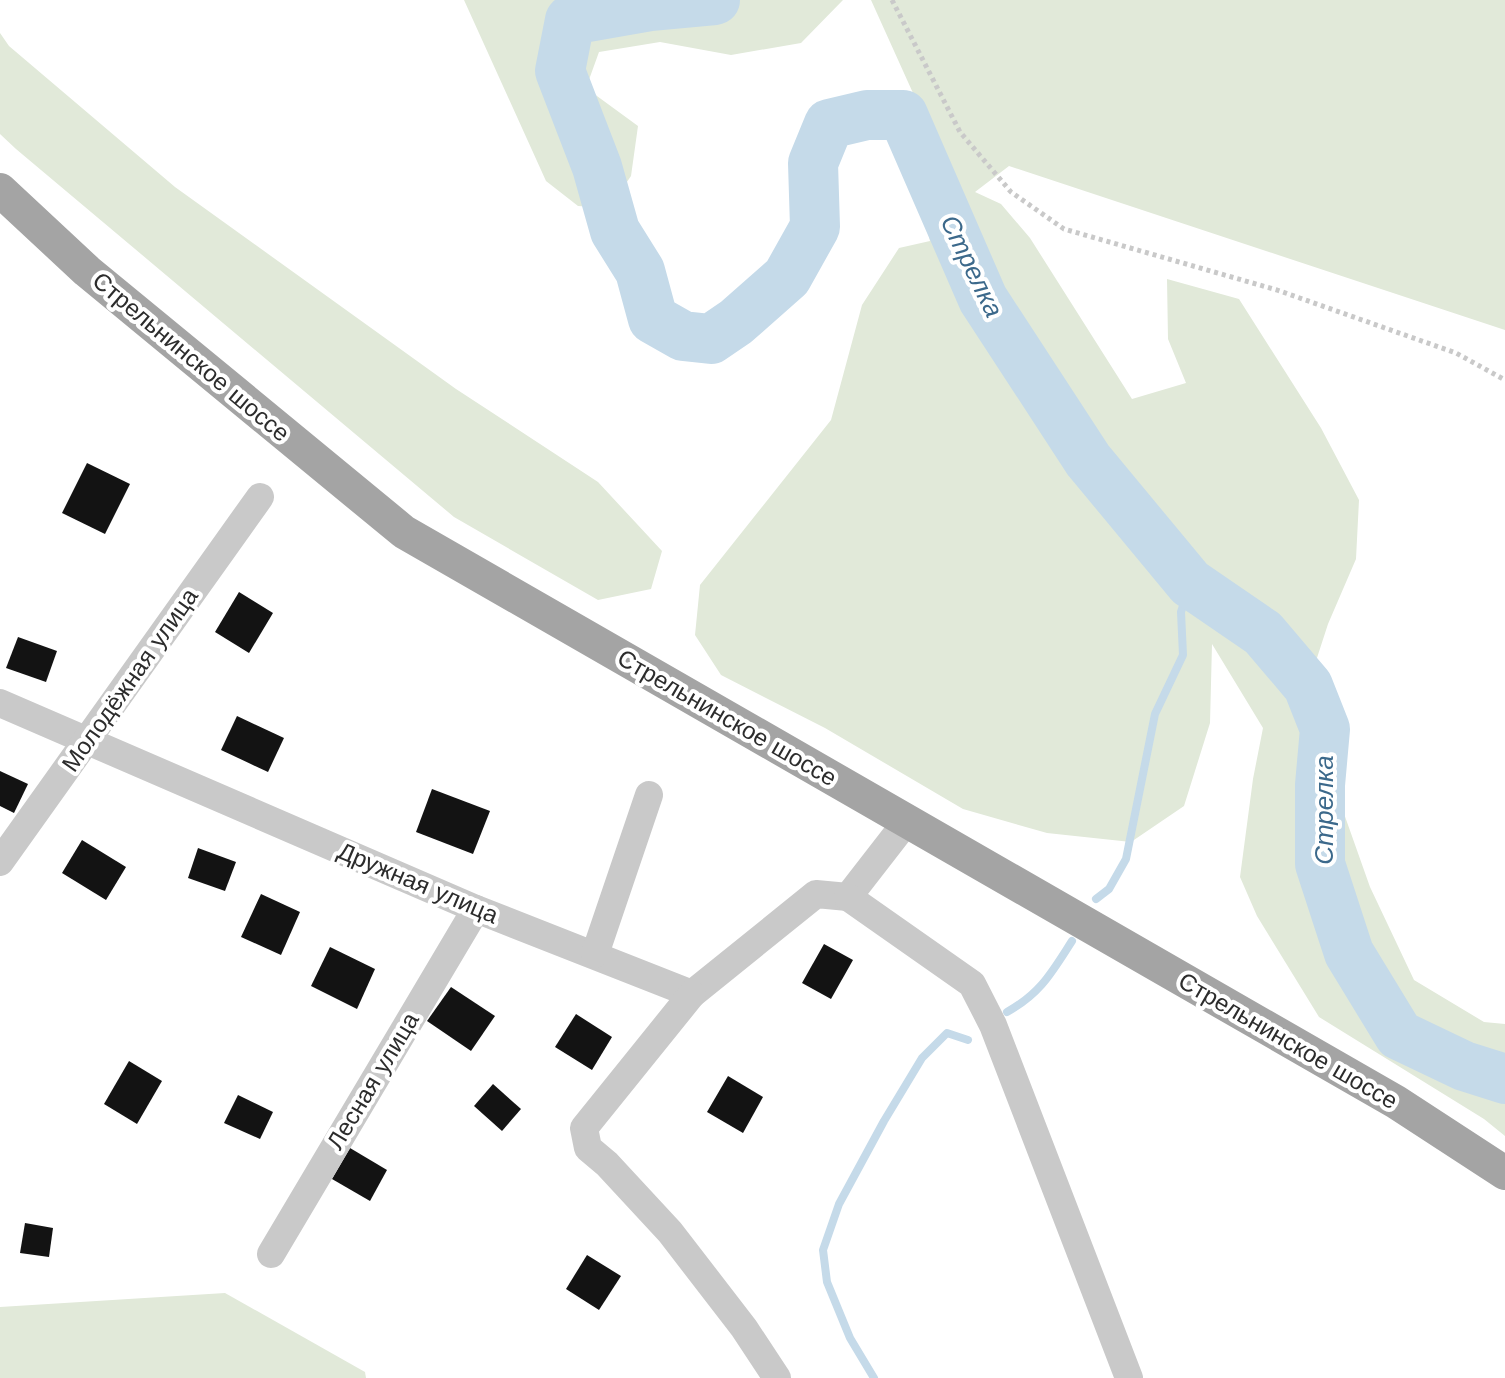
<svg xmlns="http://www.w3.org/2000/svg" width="1505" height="1378" font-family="'Work Sans',sans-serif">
<rect width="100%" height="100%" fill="#fff"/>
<g fill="#e1e9d9">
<path d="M464,0H843L801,43L731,55L660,42L599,52L586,88L638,126L631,176L609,208L578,206L546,181Z"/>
<path d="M871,0H1505V330L1009,166L975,192L1001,204L1030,238L1132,399L1186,383L1168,339L1167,279L1239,299L1321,428L1359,500L1356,559L1328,624L1315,664L1342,808L1370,887L1414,980L1484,1022L1505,1024V1136L1484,1119L1319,1017L1257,916L1240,877L1253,779L1263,728L1212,644L1210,723L1184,806L1131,842L1047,833L963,809L825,728L721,675L695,635L700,585L831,420L862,305L899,248L930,241L914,171L922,113Z"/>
<path d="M0,33L9,46L175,187L456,389L598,482L662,551L651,589L598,600L454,517L16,149L0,134Z"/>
<path d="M225,1293L365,1372L366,1378H0V1307Z"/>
</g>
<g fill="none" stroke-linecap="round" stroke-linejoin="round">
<g stroke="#c5dae9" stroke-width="8">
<path d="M1096,899L1109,889L1126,859L1155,714L1183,655L1181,612L1190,583"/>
<path d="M1007,1012C1041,993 1052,972 1072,941"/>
<path d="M874,1378L850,1338L827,1282L823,1250L839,1204L884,1121L922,1058L947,1033L968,1040"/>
</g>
<path stroke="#c5dae9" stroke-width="50" d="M715,0L650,6L570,20L560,71L597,167L615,231L640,271L653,319L683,336L711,339L736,322L787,277L815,227L813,163L829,124L867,115H903L983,299L1088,460L1190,583L1263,633L1308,686L1325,729L1320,785V864L1349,953L1399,1035L1464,1066L1505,1079"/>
</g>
<g fill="#131313">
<path d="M87,463L130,484L105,534L62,513Z"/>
<path d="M239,592L273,613L249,653L215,632Z"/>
<path d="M18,637L57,651L46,682L6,668Z"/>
<path d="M237,716L284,738L268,772L221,750Z"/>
<path d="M0,771L28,784L14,813L0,806Z"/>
<path d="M432,789L490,811L473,854L416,832Z"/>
<path d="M82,840L126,867L106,900L62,873Z"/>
<path d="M198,848L236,862L225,891L188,878Z"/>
<path d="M261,894L300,912L281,955L241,937Z"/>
<path d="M824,944L853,960L831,999L802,983Z"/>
<path d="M330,947L375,969L357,1009L311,986Z"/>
<path d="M451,987L495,1016L471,1051L427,1021Z"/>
<path d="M576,1014L612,1037L592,1070L555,1047Z"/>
<path d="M129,1061L162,1081L137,1124L104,1104Z"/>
<path d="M728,1076L763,1097L743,1133L707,1112Z"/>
<path d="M493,1084L521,1109L502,1131L474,1106Z"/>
<path d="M238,1095L273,1112L260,1139L224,1123Z"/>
<path d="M350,1148L387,1170L370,1201L332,1179Z"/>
<path d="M25,1223L53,1228L49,1257L20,1253Z"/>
<path d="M587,1255L621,1276L599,1310L566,1289Z"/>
</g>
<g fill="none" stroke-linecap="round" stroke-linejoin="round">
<path stroke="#c9c9c9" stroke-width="5" stroke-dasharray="4 4" stroke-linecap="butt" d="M892,0L960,132L1011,192L1064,229L1277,290L1456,353L1505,380"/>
<g stroke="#c9c9c9" stroke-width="28">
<path d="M0,703L476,909L692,994L816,894L848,897L907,821"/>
<path d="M0,862L260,497"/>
<path d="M848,897L972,984L993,1025L1129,1378"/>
<path d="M595,954L649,795"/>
<path d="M692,994L584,1128L588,1148L607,1164L670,1232L744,1328L777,1378"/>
<path d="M271,1254L476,909"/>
</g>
<path stroke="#a4a4a4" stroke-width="34" d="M0,190L87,271L404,532L1396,1102L1505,1173"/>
</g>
<g text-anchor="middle" stroke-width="8" stroke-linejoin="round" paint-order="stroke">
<g font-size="24" fill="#2c2c2c" stroke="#fff">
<text transform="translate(191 357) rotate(40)" y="8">Стрельнинское шоссе</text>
<text transform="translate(130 680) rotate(-55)" y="8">Молодёжная улица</text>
<text transform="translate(727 718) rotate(30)" y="8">Стрельнинское шоссе</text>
<text transform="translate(418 883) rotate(23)" y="8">Дружная улица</text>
<text transform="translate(1288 1041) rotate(30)" y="8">Стрельнинское шоссе</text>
<text transform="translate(373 1081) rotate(-59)" y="8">Лесная улица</text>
</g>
<g font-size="26" font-style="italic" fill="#3c698b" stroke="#fff">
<text transform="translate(972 266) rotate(64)" y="9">Стрелка</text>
<text transform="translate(1324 810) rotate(-90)" y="9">Стрелка</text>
</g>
</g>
</svg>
